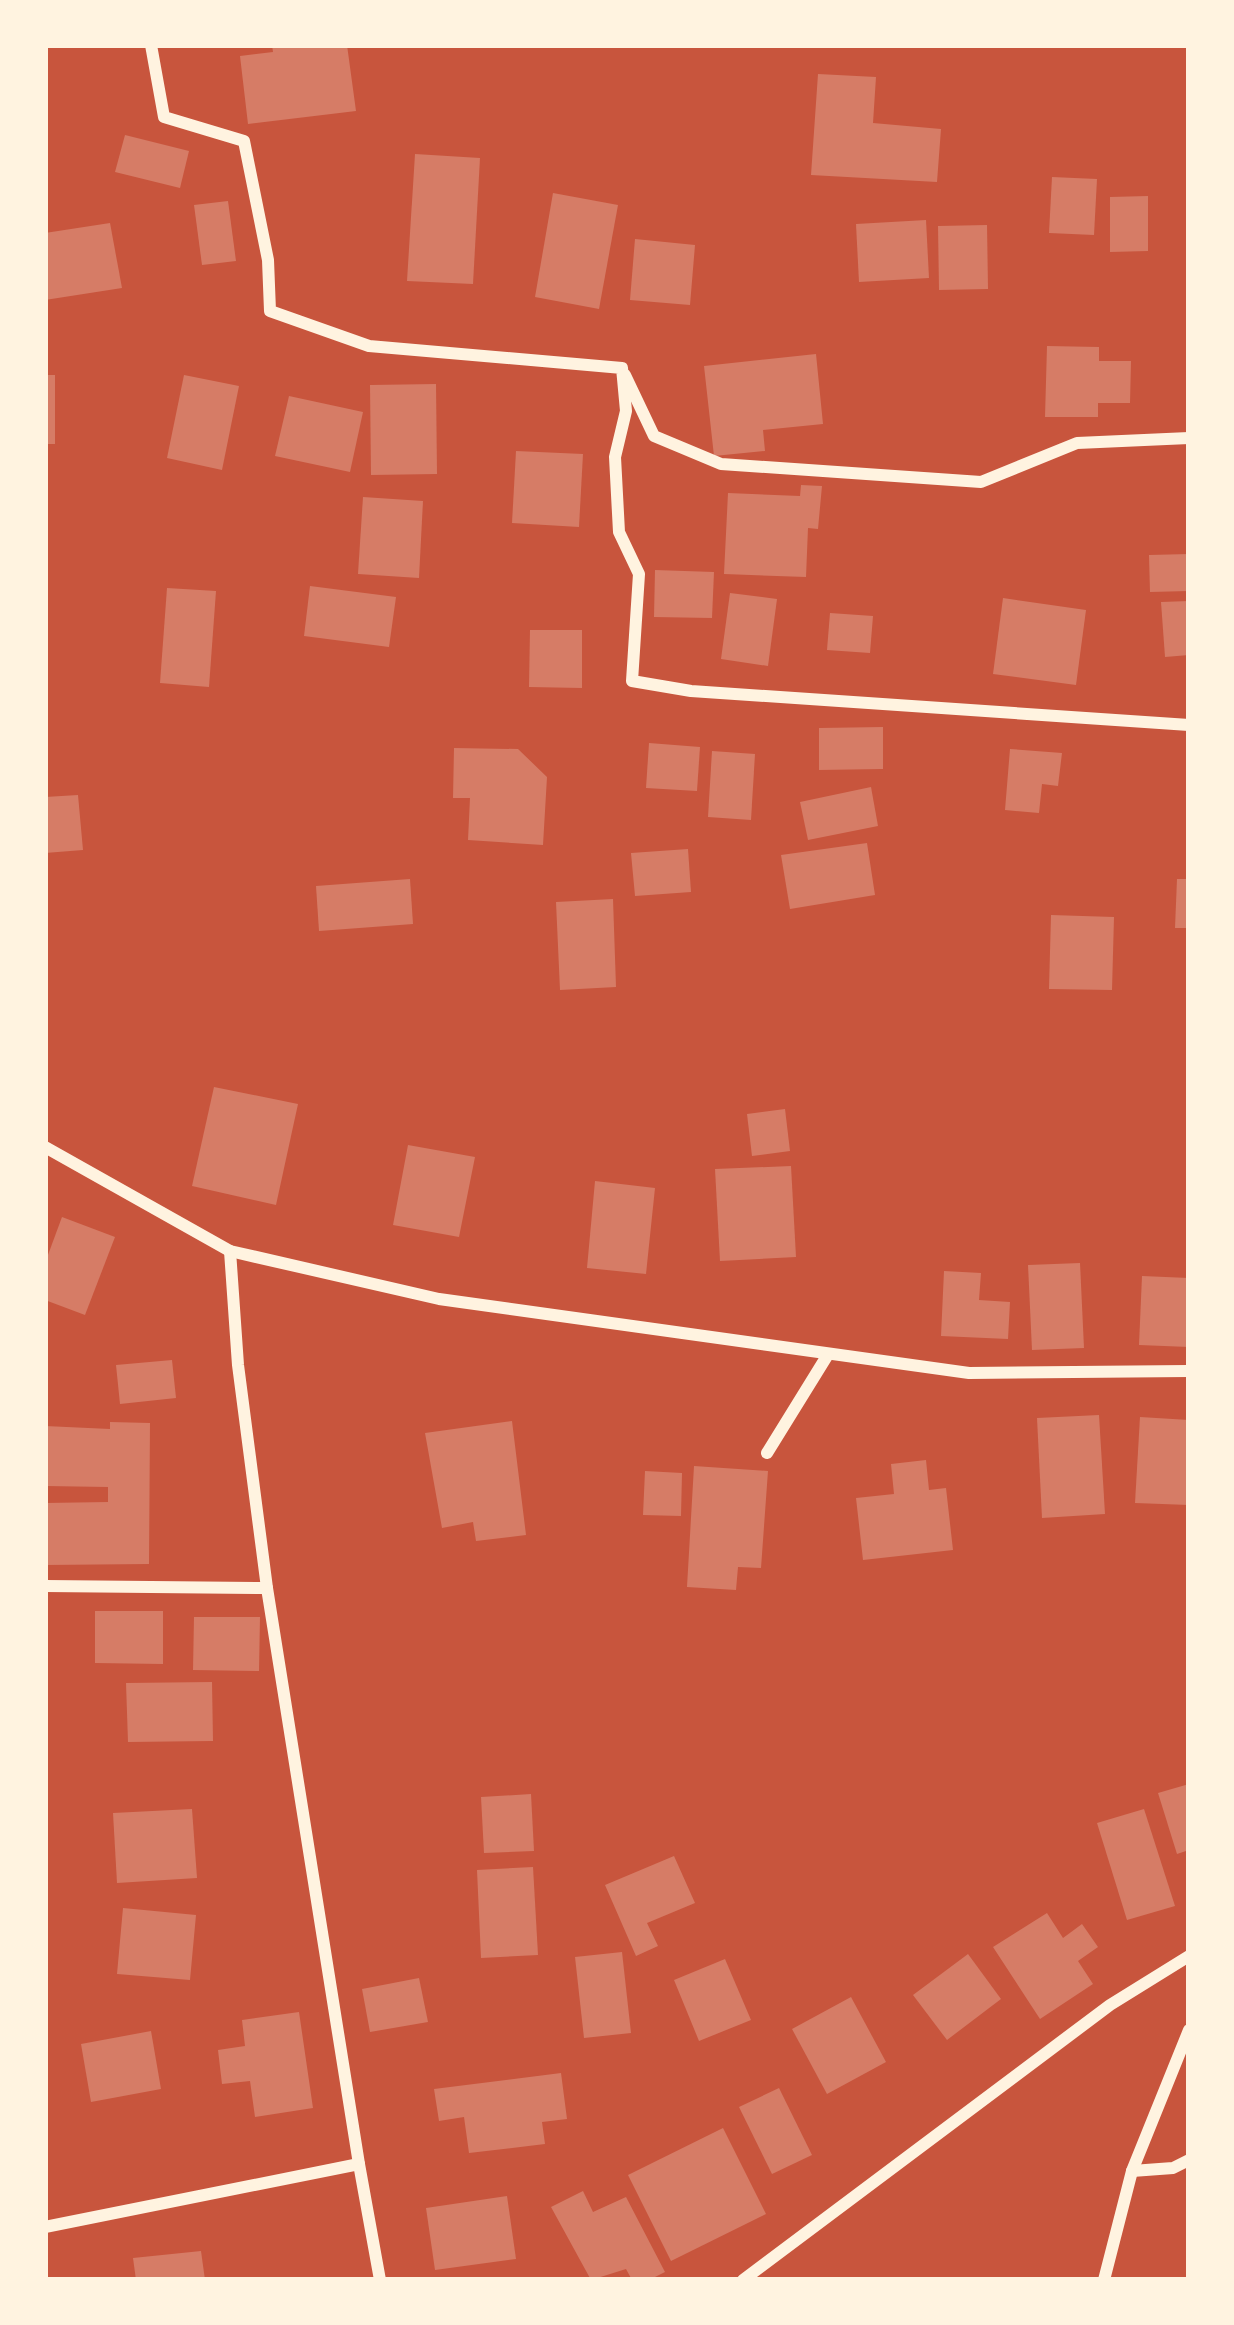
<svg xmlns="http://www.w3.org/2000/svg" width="1234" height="2325" font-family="'Source Sans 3',sans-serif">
<rect width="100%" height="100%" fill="#c8553d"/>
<g fill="#d67c66">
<path d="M272,45H347L356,111L248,124L240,56L273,52Z"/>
<path d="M818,74L876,77L873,123L941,129L937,182L811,175Z"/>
<path d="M125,135L189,151L180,188L115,172Z"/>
<path d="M415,154L480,158L473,284L407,281Z"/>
<path d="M1052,177L1097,179L1094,235L1049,233Z"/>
<path d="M553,193L618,205L599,309L535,297Z"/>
<path d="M1148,196V251L1110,252V197Z"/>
<path d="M228,201L236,261L202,265L194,205Z"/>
<path d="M926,220L929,278L859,282L856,224Z"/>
<path d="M110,223L122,288L45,300V233Z"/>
<path d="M987,225L988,289L939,290L938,226Z"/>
<path d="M635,239L695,245L690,305L630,300Z"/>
<path d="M1047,346L1099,347V361H1131L1130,403H1098V417H1045Z"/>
<path d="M816,354L823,424L763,430L765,451L714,456L704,366Z"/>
<rect x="45" y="375" width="10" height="69"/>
<path d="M184,375L239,386L222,470L167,458Z"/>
<path d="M436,384L437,474L371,475L370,385Z"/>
<path d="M289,396L363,412L350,472L275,456Z"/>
<path d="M516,451L583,454L579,527L512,523Z"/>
<path d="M801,485L822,486L818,529L808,528L806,577L724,574L728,493L800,496Z"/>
<path d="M363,497L423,501L419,578L358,574Z"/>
<path d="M1189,554V591L1150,592L1149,555Z"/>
<path d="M655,570L714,572L712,618L654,617Z"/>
<path d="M310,586L396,597L389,647L304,636Z"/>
<path d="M167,588L216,591L209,687L160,683Z"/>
<path d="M730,593L777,599L768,666L721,659Z"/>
<path d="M1003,598L1086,610L1076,685L993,674Z"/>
<path d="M1189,601V655L1165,657L1161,602Z"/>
<path d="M830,613L873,616L870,653L827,650Z"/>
<path d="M530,630H582V688L529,687Z"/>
<path d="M883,727V769L819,770V728Z"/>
<path d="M649,743L700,747L697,791L646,788Z"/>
<path d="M454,748L518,749L547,777L543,845L468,840L470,798H453Z"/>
<path d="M1010,749L1062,753L1058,786L1042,784L1039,813L1005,810Z"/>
<path d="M712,751L755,754L751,820L708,817Z"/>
<path d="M871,787L878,826L808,840L800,802Z"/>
<path d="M78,795L83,850L45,853V797Z"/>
<path d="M867,843L875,895L790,909L781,855Z"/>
<path d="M688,849L691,892L635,896L631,853Z"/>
<path d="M410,879L413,924L319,931L316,886Z"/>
<path d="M1177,879H1189V928H1175Z"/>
<path d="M613,899L616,987L560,990L556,902Z"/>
<path d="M1051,915L1114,917L1112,990L1049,989Z"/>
<path d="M214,1087L298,1104L276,1205L192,1186Z"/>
<path d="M785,1109L790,1151L752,1156L747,1114Z"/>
<path d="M408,1145L475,1157L459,1237L393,1225Z"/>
<path d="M791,1166L796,1257L720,1261L715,1169Z"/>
<path d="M595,1181L655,1188L646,1274L587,1268Z"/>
<path d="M62,1217L115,1237L85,1315L45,1300V1263Z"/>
<path d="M1080,1263L1084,1348L1032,1350L1028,1265Z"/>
<path d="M944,1271L981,1273L979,1300L1010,1302L1008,1339L941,1336Z"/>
<path d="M1142,1276L1189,1278V1347L1139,1345Z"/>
<path d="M172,1360L176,1398L120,1404L116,1365Z"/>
<path d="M1099,1415L1105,1514L1042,1518L1037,1418Z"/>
<path d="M1140,1417L1189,1420V1505L1135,1503Z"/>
<path d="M512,1421L526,1535L476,1541L473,1522L442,1528L425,1433Z"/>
<path d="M110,1422L150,1423L149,1564L45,1565V1503L108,1502V1487L45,1486V1426L110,1429Z"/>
<path d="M926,1460L929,1490L946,1488L953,1550L863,1560L856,1498L894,1494L891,1464Z"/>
<path d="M694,1466L768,1471L761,1568L738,1567L736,1590L687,1587Z"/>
<path d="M645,1471L682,1473L681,1516L643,1515Z"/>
<path d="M95,1611H163V1664L95,1663Z"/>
<path d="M194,1617H260L259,1671L193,1670Z"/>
<path d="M212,1682L213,1741L128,1742L126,1683Z"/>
<path d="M1189,1784V1850L1177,1854L1158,1793Z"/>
<path d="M531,1794L534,1851L484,1853L481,1797Z"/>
<path d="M192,1809L197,1878L117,1883L113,1813Z"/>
<path d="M1144,1809L1175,1906L1127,1920L1097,1823Z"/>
<path d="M674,1856L695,1903L647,1923L658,1946L636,1956L605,1885Z"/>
<path d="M533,1867L538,1955L481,1958L477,1870Z"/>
<path d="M123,1908L196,1915L190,1980L117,1974Z"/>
<path d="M1047,1913L1063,1938L1082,1924L1098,1947L1078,1961L1093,1984L1040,2019L993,1947Z"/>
<path d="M622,1952L631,2033L584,2038L575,1957Z"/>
<path d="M968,1954L1001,1999L947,2040L913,1995Z"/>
<path d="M725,1959L751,2020L699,2041L674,1980Z"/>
<path d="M419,1978L428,2022L370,2032L362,1989Z"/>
<path d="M851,1997L886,2062L827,2094L792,2029Z"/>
<path d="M299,2012L313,2108L255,2117L250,2081L222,2084L218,2050L245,2046L242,2020Z"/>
<path d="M151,2031L161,2089L91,2102L81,2044Z"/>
<path d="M561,2073L567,2119L542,2122L545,2144L469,2153L464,2117L439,2121L434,2089Z"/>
<path d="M779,2088L812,2155L772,2174L739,2107Z"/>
<path d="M723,2128L766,2214L671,2261L628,2175Z"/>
<path d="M583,2191L593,2212L626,2197L665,2272L649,2280H632L626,2269L591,2280L551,2207Z"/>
<path d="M507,2196L516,2259L435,2270L426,2208Z"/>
<path d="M201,2251L205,2280H136L133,2258Z"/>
</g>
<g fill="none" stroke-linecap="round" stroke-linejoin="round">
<g stroke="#fff3e0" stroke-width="12">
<path d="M151,45L164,117L244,141L268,260L270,311L369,346L622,368L626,411L615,457L619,532L639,574L632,681L691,691L1189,725"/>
<path d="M625,375L654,436L721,464L981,482L1077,443L1189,438"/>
<path d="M45,1147L230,1251L439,1299L969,1373L1189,1371"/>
<path d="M767,1453L827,1356"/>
<path d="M45,1586L267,1588"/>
<path d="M359,2164L380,2280"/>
<path d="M1132,2171L1173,2168L1189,2160"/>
<path d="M45,2227L359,2164L267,1588L238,1365L230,1251"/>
<path d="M743,2280L1110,2005L1189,1956"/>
<path d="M1104,2280L1132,2171L1189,2030"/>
</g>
</g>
<rect width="1234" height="2325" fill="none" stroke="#fff3e0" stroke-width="96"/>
</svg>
